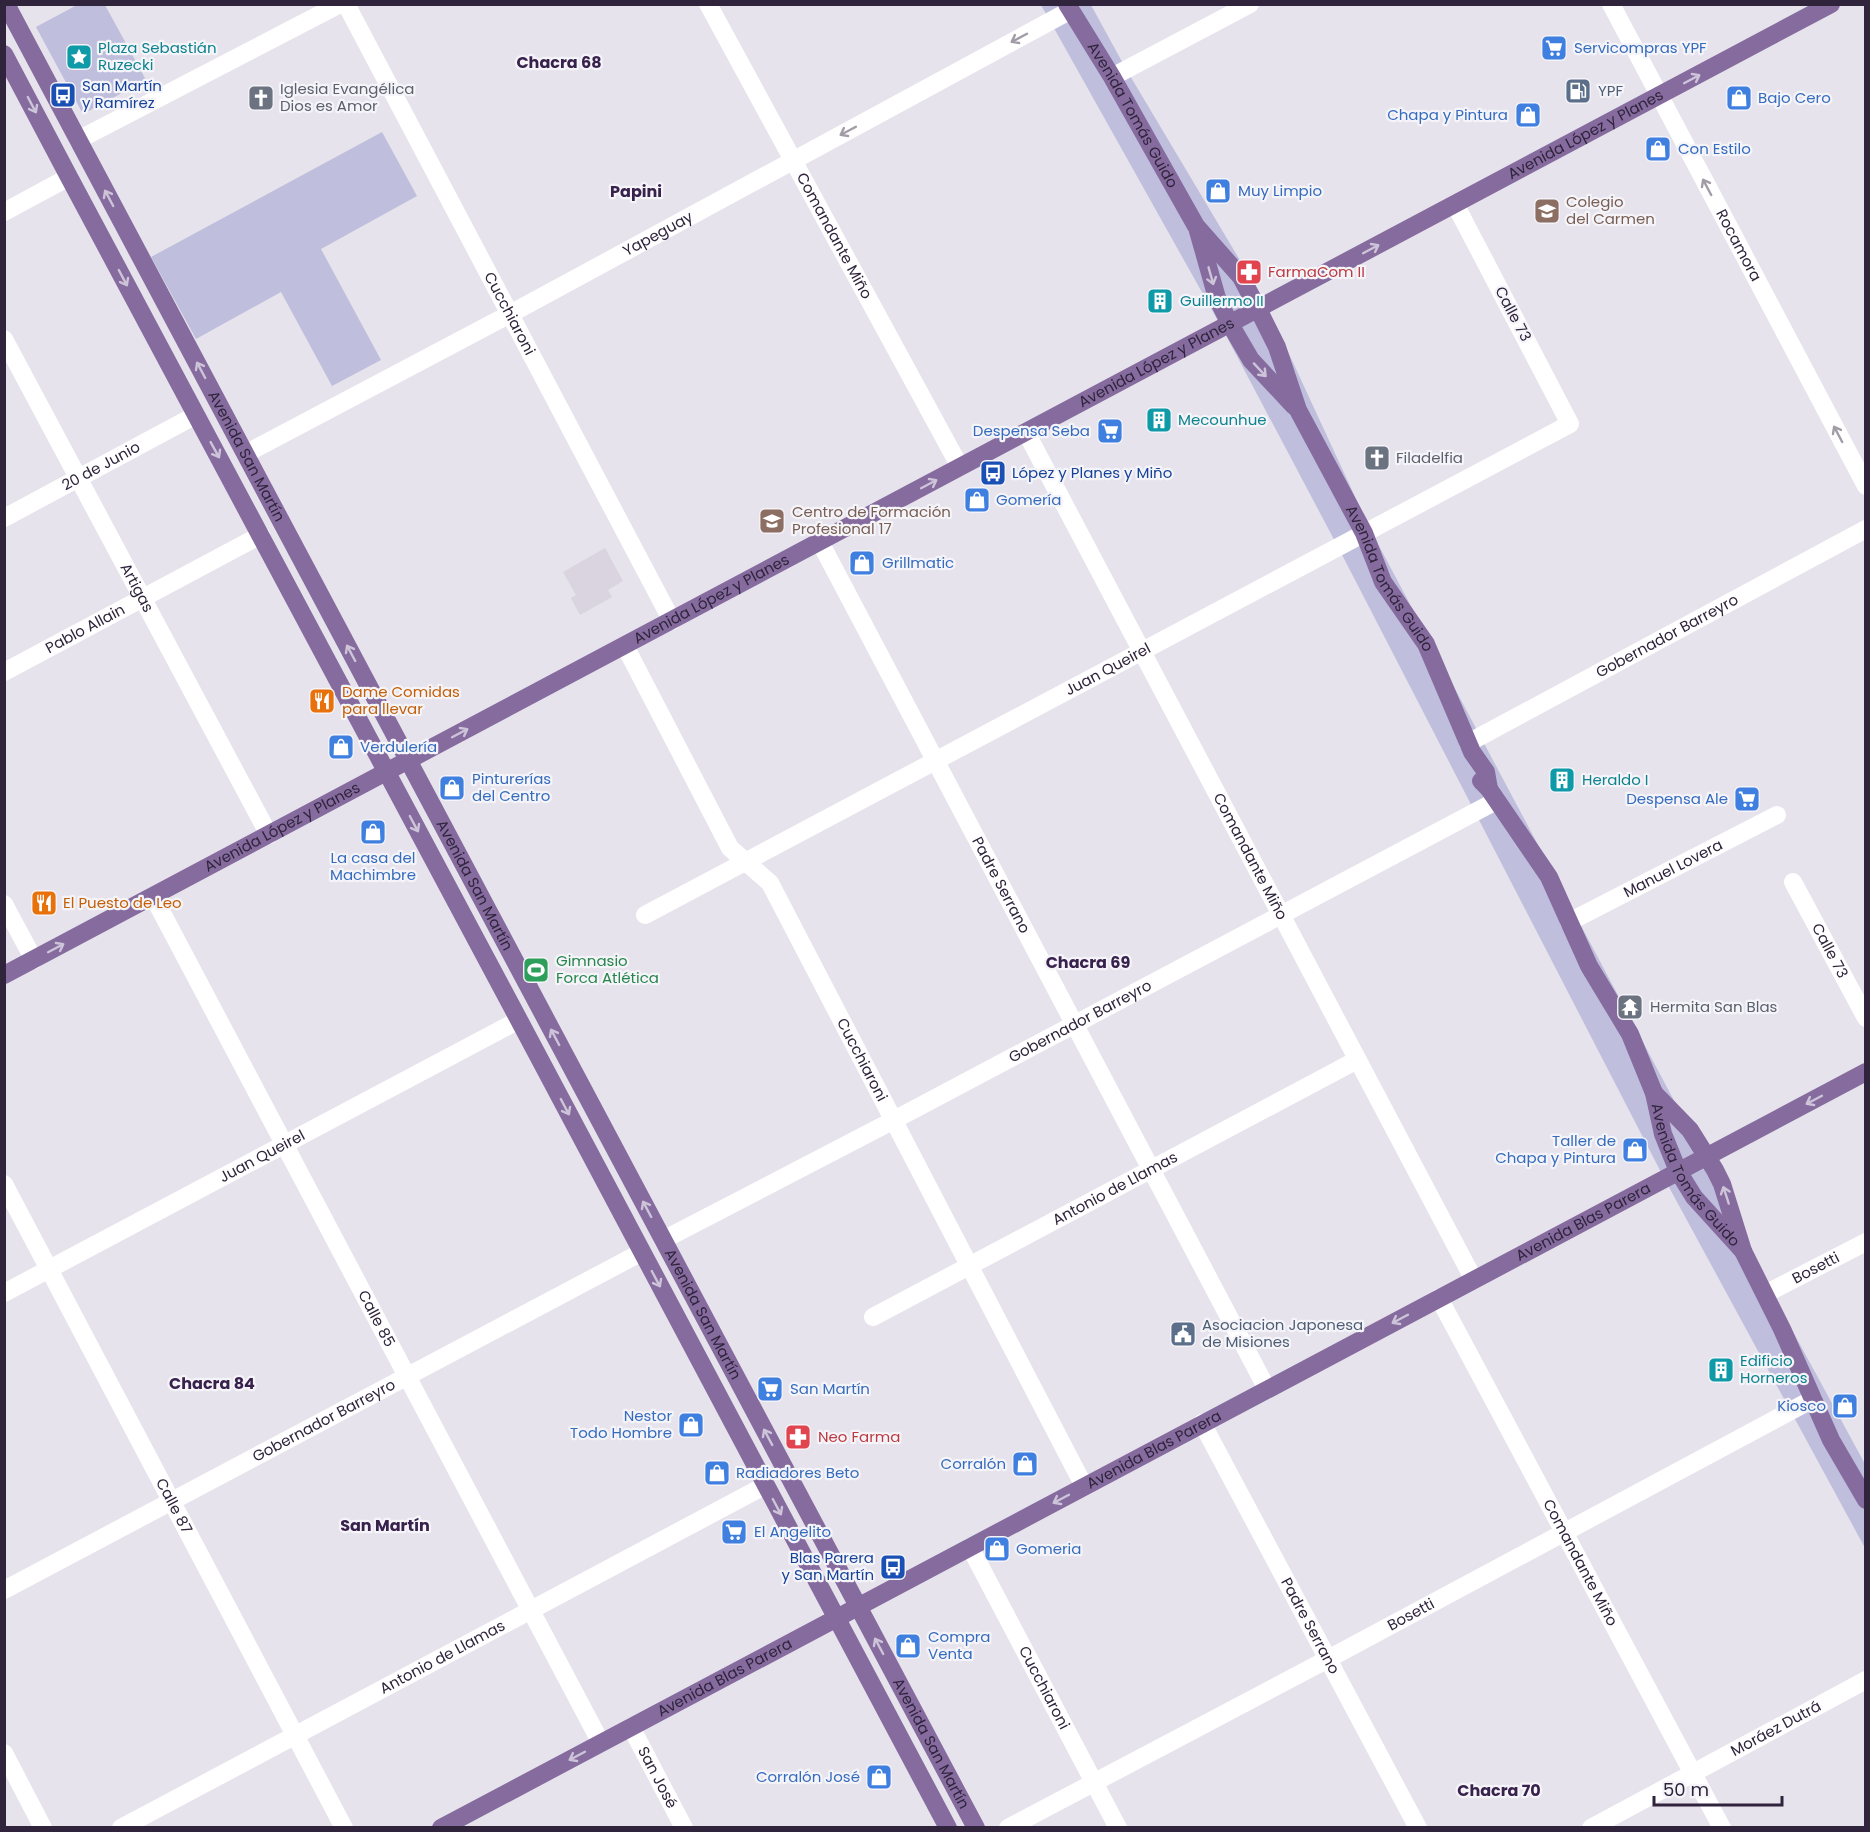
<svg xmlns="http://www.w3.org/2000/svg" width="1870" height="1832" font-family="Poppins,sans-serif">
<rect width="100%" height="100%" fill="#e6e3ec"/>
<path fill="#d9d4e0" d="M605,548L623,581L608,590L612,597L580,615L571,598L576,595L563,572Z"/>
<g fill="#bfbedc">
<path d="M77,5H105L146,80L83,114L36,27Z"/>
<path d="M1041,5H1091L1126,69L1266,304L1370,529L1728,1202L1771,1291L1865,1464V1548L1664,1178L1338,547L1222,328Z"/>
<path d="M382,132L417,196L321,249L381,360L332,386L281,292L196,339L151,257Z"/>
</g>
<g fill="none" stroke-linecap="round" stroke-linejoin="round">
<g stroke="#fff" stroke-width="18">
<path id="s1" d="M346,4L672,621"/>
<path id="s2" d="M708,4L960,467"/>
<path id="s3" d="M1611,4L1866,486"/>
<path d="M1112,77L1250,4"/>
<path d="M78,140L340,4"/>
<path d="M4,212L69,177"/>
<path id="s4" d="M4,339L269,835"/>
<path id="s5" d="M1026,432L1474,1280"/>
<path id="s6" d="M245,454L510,314L1071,10"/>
<path id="s7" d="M4,518L196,415"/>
<path id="s8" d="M820,542L1267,1389"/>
<path id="s9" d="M625,646L730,848L770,883L1084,1486"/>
<path id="s10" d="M4,672L261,535"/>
<path id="s11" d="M1468,743L1866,529"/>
<path id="s12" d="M1793,882L1866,1018"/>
<path id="s13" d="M153,896L601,1743"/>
<path d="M4,904L34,960"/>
<path id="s14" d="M645,915L1570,424L1455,204"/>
<path id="s15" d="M1569,922L1777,815"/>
<path id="s16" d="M4,1184L344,1828"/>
<path id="s17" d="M663,1240L894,1120L1496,801"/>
<path id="s18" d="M4,1293L519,1020"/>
<path id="s19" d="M1765,1294L1866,1242"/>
<path id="s20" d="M1439,1298L1722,1828"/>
<path id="s21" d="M873,1317L1357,1060"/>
<path id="s22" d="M1202,1423L1418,1828"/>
<path id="s23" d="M970,1547L1118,1828"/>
<path id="s24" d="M4,1590L642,1252"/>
<path id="s25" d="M631,1727L684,1828"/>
<path d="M4,1753L43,1828"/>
<path id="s26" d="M121,1828L766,1485"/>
<path id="s27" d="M1008,1828L1328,1659L1813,1399"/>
<path id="s28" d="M1591,1828L1866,1680"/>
</g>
<g stroke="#856b9e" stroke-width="18">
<path id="s29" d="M6,4L976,1828"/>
<path id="s30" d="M1067,4L1112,77L1196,226L1241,277L1258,309L1277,347L1298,410L1364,533L1383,582L1426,644L1472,752L1486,772L1489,789"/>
<path d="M4,54L69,177L519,1020L948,1828"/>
<path d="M1198,231L1217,298L1230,324L1251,360L1294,406"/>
<path id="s31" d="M1481,781L1489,789L1549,877L1589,966L1630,1034L1654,1093L1663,1134L1678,1171L1694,1197L1743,1251"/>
<path id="s32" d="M4,975L1831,4"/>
<path d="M1654,1093L1690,1130L1715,1170L1722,1184L1743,1251L1782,1329L1831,1440L1866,1500"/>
<path id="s33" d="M441,1828L1866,1072"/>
</g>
</g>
<defs><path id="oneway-shaft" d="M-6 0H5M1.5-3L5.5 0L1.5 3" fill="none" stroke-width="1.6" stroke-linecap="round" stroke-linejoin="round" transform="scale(1.5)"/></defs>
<g stroke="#a29ca7">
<use href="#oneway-shaft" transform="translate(1019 38) rotate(152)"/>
<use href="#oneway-shaft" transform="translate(848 131) rotate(152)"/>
<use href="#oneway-shaft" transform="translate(1707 187) rotate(-118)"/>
<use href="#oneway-shaft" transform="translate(1838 434) rotate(-118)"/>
</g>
<g stroke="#cec4d9">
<use href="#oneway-shaft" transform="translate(1692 79) rotate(-28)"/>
<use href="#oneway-shaft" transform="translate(32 105) rotate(62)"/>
<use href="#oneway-shaft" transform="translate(109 198) rotate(-118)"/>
<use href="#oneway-shaft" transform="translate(1371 249) rotate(-28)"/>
<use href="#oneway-shaft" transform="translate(1211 276) rotate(74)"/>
<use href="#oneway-shaft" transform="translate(123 278) rotate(62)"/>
<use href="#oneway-shaft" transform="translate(201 370) rotate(-118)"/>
<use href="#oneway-shaft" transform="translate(1260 370) rotate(47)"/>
<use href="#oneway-shaft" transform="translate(215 450) rotate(61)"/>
<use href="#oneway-shaft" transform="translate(929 484) rotate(-28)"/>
<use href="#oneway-shaft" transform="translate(351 653) rotate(-118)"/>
<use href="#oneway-shaft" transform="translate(460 733) rotate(-28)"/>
<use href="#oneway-shaft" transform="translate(414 824) rotate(62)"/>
<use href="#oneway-shaft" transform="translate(56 948) rotate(-28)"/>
<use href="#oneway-shaft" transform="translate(555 1037) rotate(-118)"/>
<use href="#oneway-shaft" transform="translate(1814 1100) rotate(152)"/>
<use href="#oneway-shaft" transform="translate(565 1107) rotate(62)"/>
<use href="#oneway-shaft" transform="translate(1726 1195) rotate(-108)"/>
<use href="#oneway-shaft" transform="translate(647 1209) rotate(-118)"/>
<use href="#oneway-shaft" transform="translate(656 1279) rotate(62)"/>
<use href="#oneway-shaft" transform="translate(1400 1319) rotate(152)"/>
<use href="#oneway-shaft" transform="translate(768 1437) rotate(-118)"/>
<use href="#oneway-shaft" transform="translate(1061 1499) rotate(152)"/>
<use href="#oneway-shaft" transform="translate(777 1507) rotate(62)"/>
<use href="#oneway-shaft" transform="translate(879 1646) rotate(-118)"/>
<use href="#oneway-shaft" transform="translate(577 1756) rotate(152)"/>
</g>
<defs>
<symbol id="supermarket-square" viewBox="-11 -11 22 22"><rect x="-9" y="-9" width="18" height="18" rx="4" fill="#3f7fe0" stroke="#f5f4f9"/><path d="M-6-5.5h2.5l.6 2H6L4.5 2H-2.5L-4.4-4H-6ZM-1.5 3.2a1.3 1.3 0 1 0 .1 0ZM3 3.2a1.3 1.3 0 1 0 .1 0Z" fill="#fff"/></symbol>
<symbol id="sight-square" viewBox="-11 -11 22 22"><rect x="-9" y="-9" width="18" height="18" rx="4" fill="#0f9aa8" stroke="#f5f4f9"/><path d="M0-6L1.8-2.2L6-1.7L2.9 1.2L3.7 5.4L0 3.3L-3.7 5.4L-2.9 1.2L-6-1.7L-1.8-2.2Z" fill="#fff"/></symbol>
<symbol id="fuel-square" viewBox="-11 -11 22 22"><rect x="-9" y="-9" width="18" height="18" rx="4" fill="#5c6f8a" stroke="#f5f4f9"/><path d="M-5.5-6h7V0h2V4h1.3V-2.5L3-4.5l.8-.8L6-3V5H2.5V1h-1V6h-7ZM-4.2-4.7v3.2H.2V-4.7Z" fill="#fff"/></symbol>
<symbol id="bus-square" viewBox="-11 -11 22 22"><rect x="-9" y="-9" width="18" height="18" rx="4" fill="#1a4fb4" stroke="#f5f4f9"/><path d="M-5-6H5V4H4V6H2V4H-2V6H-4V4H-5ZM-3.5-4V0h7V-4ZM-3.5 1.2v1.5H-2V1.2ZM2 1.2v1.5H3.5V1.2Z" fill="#fff"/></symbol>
<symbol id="church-square" viewBox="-11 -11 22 22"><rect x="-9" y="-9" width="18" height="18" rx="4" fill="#6b7280" stroke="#f5f4f9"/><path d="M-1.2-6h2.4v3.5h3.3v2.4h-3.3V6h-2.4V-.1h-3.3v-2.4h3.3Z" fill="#fff"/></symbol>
<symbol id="shop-square" viewBox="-11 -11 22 22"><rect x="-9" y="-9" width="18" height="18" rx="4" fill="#3f7fe0" stroke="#f5f4f9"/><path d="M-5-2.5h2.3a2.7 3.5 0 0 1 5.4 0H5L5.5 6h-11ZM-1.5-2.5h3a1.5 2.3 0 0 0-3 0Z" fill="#fff"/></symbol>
<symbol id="school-square" viewBox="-11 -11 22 22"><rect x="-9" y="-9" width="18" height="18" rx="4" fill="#8d6e63" stroke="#f5f4f9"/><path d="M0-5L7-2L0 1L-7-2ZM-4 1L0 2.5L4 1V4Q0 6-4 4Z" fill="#fff"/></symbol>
<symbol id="pharmacy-square" viewBox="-11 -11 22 22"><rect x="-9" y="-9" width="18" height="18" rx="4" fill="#e0444e" stroke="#f5f4f9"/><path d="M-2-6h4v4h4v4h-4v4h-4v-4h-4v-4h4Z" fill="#fff"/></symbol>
<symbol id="building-square" viewBox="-11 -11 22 22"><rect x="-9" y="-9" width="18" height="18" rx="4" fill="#0f9aa8" stroke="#f5f4f9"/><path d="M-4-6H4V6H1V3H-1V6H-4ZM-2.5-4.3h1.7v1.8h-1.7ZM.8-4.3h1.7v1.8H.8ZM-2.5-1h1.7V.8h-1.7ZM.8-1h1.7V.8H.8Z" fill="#fff"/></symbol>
<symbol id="restaurant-square" viewBox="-11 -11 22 22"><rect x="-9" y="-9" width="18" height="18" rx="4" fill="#e8710a" stroke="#f5f4f9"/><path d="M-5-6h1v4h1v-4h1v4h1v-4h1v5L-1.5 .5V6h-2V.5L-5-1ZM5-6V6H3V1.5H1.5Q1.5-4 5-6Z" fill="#fff"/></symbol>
<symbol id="stadium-square" viewBox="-11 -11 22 22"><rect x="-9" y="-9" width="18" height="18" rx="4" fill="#2e9e5b" stroke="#f5f4f9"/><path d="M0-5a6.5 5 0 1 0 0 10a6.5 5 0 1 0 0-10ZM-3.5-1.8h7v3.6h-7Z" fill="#fff"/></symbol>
<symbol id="temple-square" viewBox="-11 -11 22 22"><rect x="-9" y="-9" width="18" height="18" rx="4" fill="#6b7280" stroke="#f5f4f9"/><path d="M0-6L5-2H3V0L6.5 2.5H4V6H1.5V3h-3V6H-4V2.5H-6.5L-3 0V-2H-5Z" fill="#fff"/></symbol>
<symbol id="civic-square" viewBox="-11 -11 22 22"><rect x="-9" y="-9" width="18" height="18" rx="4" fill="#5c6f8a" stroke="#f5f4f9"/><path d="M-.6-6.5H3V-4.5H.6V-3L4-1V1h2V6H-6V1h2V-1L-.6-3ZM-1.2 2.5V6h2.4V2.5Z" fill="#fff"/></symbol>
</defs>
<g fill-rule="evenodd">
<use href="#supermarket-square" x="1539" y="33" width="30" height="30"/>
<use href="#sight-square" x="64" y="42" width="30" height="30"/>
<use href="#fuel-square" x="1563" y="76" width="30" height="30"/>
<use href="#bus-square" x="48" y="80" width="30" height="30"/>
<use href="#church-square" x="246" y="83" width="30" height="30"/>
<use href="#shop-square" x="1724" y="83" width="30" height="30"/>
<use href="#shop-square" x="1513" y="100" width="30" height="30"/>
<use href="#shop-square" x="1643" y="134" width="30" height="30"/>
<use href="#shop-square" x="1203" y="176" width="30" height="30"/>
<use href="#school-square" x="1532" y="196" width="30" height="30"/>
<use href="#pharmacy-square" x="1234" y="257" width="30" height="30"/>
<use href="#building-square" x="1145" y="286" width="30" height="30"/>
<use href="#building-square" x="1144" y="405" width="30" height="30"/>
<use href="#supermarket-square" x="1095" y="416" width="30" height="30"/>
<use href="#church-square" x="1362" y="443" width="30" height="30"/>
<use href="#bus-square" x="978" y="458" width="30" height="30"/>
<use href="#shop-square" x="962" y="485" width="30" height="30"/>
<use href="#school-square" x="757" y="506" width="30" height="30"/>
<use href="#shop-square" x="847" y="548" width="30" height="30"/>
<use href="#restaurant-square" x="307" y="686" width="30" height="30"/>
<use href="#shop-square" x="326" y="732" width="30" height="30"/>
<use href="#building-square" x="1547" y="765" width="30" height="30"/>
<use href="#shop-square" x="437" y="773" width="30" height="30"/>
<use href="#supermarket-square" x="1732" y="784" width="30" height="30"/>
<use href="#shop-square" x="358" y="817" width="30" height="30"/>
<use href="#restaurant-square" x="29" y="888" width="30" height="30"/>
<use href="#stadium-square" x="521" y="955" width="30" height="30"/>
<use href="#temple-square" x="1615" y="992" width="30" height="30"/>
<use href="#shop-square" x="1620" y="1135" width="30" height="30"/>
<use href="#civic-square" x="1168" y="1319" width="30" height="30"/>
<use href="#building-square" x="1706" y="1355" width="30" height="30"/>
<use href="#supermarket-square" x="755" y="1374" width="30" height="30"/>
<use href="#shop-square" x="1830" y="1391" width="30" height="30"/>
<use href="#shop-square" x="676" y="1410" width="30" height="30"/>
<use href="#pharmacy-square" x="783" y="1422" width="30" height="30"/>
<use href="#shop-square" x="1010" y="1449" width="30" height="30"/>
<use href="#shop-square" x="702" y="1458" width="30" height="30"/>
<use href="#supermarket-square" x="719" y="1517" width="30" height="30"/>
<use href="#shop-square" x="982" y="1534" width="30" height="30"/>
<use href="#bus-square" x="878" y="1552" width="30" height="30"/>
<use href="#shop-square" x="893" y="1631" width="30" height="30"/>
<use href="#shop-square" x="864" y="1762" width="30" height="30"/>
</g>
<g text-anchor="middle" stroke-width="4.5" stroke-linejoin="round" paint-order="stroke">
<g font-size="15" fill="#0d838f" stroke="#f5f4f9" text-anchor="start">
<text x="98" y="53">Plaza Sebastián<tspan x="98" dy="17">Ruzecki</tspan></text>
<text x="1180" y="306">Guillermo II</text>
<text x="1178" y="425">Mecounhue</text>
<text x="1582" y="785">Heraldo I</text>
<text x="1740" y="1366">Edificio<tspan x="1740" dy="17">Horneros</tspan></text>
</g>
<g font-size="15" fill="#366cbe" stroke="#f5f4f9" text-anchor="start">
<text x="1574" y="53">Servicompras YPF</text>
<text x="1758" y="103">Bajo Cero</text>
<text x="1508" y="120" text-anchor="end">Chapa y Pintura</text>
<text x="1678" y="154">Con Estilo</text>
<text x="1238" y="196">Muy Limpio</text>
<text x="1090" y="436" text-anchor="end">Despensa Seba</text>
<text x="996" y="505">Gomería</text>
<text x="882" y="568">Grillmatic</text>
<text x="360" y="752">Verdulería</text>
<text x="472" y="784">Pinturerías<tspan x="472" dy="17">del Centro</tspan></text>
<text x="1728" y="804" text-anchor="end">Despensa Ale</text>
<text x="373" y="863" text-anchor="middle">La casa del<tspan x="373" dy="17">Machimbre</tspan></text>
<text x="1616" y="1146" text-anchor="end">Taller de<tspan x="1616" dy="17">Chapa y Pintura</tspan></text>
<text x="790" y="1394">San Martín</text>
<text x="1826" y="1411" text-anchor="end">Kiosco</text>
<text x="672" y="1421" text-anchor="end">Nestor<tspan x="672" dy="17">Todo Hombre</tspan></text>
<text x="1006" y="1469" text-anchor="end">Corralón</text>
<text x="736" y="1478">Radiadores Beto</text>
<text x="754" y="1537">El Angelito</text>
<text x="1016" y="1554">Gomeria</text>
<text x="928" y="1642">Compra<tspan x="928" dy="17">Venta</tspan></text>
<text x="860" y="1782" text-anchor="end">Corralón José</text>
</g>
<g font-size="15" fill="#164399" stroke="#f5f4f9" text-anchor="start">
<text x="82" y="91">San Martín<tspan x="82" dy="17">y Ramírez</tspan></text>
<text x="1012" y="478">López y Planes y Miño</text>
<text x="874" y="1563" text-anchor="end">Blas Parera<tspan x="874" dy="17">y San Martín</tspan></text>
</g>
<g font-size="15" fill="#5b616d" stroke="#f5f4f9" text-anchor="start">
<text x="280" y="94">Iglesia Evangélica<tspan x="280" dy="17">Dios es Amor</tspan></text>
<text x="1396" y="463">Filadelfia</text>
<text x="1650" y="1012">Hermita San Blas</text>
</g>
<g font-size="15" fill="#4e5e75" stroke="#f5f4f9" text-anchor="start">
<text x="1598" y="96">YPF</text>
<text x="1202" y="1330">Asociacion Japonesa<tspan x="1202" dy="17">de Misiones</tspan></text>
</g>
<g font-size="15" fill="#30243c" stroke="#f5f4f9">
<text dy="5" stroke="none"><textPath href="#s30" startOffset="129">Avenida Tomás Guido</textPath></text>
<text dy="5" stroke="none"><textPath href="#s32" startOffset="1791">Avenida López y Planes</textPath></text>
<text dy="5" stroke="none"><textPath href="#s6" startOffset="468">Yapeguay</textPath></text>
<text dy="5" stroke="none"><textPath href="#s2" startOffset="264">Comandante Miño</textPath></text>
<text dy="5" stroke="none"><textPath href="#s3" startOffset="273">Rocamora</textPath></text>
<text dy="5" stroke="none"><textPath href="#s1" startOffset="350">Cucchiaroni</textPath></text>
<text transform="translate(1513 314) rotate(62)" y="5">Calle 73</text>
<text dy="5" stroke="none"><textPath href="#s32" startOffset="1305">Avenida López y Planes</textPath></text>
<text dy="5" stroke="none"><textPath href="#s29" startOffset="512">Avenida San Martín</textPath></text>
<text dy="5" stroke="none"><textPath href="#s7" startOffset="110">20 de Junio</textPath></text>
<text dy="5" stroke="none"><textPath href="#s30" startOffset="662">Avenida Tomás Guido</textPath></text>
<text dy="5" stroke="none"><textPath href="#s4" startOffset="282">Artigas</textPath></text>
<text dy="5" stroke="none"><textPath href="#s32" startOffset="801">Avenida López y Planes</textPath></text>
<text dy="5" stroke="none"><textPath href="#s10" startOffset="92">Pablo Allain</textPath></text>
<text dy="5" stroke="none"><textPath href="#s11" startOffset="226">Gobernador Barreyro</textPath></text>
<text dy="5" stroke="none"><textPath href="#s14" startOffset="524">Juan Queirel</textPath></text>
<text dy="5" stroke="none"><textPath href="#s32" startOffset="315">Avenida López y Planes</textPath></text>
<text dy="5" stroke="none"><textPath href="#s5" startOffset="480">Comandante Miño</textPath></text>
<text dy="5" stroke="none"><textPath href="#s15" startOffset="117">Manuel Lovera</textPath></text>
<text dy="5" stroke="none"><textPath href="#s29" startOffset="998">Avenida San Martín</textPath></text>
<text dy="5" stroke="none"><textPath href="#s8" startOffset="388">Padre Serrano</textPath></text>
<text dy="5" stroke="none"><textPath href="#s12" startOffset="78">Calle 73</textPath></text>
<text dy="5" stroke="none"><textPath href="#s17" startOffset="471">Gobernador Barreyro</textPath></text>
<text dy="5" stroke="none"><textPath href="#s9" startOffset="480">Cucchiaroni</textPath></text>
<text dy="5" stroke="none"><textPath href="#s18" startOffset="292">Juan Queirel</textPath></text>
<text dy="5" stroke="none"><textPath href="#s31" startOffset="452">Avenida Tomás Guido</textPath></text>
<text dy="5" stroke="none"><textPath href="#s21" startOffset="274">Antonio de Llamas</textPath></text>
<text dy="5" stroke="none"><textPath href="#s33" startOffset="1293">Avenida Blas Parera</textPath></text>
<text dy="5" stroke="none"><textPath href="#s19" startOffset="57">Bosetti</textPath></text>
<text dy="5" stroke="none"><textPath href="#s29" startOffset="1484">Avenida San Martín</textPath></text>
<text dy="5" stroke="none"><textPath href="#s13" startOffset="478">Calle 85</textPath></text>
<text dy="5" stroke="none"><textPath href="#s24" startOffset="362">Gobernador Barreyro</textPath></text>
<text dy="5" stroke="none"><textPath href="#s33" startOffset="807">Avenida Blas Parera</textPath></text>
<text dy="5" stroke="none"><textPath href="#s16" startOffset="364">Calle 87</textPath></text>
<text dy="5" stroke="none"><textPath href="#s20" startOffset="300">Comandante Miño</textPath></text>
<text dy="5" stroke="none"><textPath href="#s27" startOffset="456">Bosetti</textPath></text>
<text dy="5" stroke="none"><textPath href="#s22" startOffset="230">Padre Serrano</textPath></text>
<text dy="5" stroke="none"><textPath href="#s26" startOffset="364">Antonio de Llamas</textPath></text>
<text dy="5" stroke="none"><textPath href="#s33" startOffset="321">Avenida Blas Parera</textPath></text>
<text dy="5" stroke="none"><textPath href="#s23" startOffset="159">Cucchiaroni</textPath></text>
<text dy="5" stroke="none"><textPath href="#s28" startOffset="210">Moráez Dutrá</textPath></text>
<text dy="5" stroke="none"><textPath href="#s29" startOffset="1970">Avenida San Martín</textPath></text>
<text dy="5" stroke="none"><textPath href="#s25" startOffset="57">San José</textPath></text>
</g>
<g font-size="15" fill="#785e54" stroke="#f5f4f9" text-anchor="start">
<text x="1566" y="207">Colegio<tspan x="1566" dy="17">del Carmen</tspan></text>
<text x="792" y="517">Centro de Formación<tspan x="792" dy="17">Profesional 17</tspan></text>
</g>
<g font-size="15" fill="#be3a42" stroke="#f5f4f9" text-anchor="start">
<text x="1268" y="277">FarmaCom II</text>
<text x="818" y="1442">Neo Farma</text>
</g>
<g font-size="15" fill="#c56008" stroke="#f5f4f9" text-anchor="start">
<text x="342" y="697">Dame Comidas<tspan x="342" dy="17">para llevar</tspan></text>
<text x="63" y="908">El Puesto de Leo</text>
</g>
<g font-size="15" fill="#27864d" stroke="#f5f4f9" text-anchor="start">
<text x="556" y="966">Gimnasio<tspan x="556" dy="17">Forca Atlética</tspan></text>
</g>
<g font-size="16" font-weight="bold" fill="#38214d" stroke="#f5f4f9">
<text x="559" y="68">Chacra 68</text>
<text x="636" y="197">Papini</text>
<text x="1088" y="968">Chacra 69</text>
<text x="212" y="1389">Chacra 84</text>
<text x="385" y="1531">San Martín</text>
<text x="1499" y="1796">Chacra 70</text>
</g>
</g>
<rect width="1870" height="1832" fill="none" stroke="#30243c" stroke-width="12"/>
<path d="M1654 1796v9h128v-9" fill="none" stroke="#30243c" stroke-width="3"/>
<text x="1663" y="1796" font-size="18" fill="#30243c" stroke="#f5f4f9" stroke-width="4.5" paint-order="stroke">50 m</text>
</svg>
